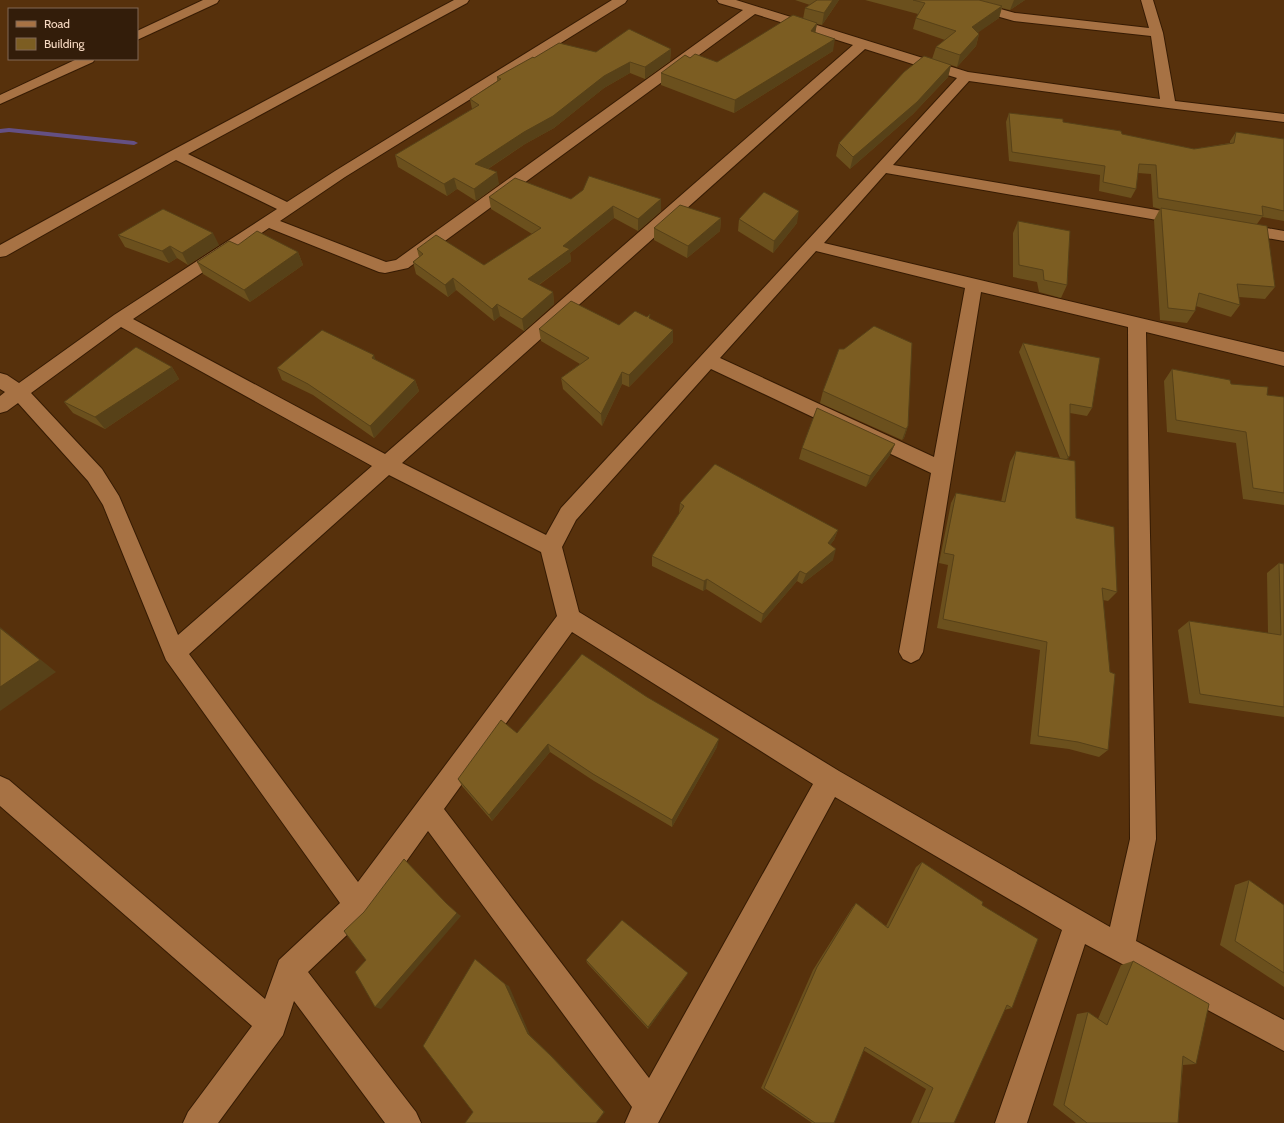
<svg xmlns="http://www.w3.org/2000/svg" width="1284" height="1123" font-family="Cabin,sans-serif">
<rect width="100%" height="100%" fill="#57310c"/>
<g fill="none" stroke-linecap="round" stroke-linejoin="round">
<path fill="#645084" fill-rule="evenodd" d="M9,128L134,141L138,143L134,145L9,132L0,133V129Z"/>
<defs>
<g id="minor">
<path d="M203,0H219L217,3L137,40V31Z"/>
<path d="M454,0H469L467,3L188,154L287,202L335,171L612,0H627L625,3L345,177L280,221L386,262L396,260L743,10L719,3L717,0H736L968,72L1160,99L1151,36L1014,21L950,3L948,0H968L1015,13L1149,28L1141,0H1153L1163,33L1175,101L1284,114V122L1168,108L969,81L893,165L1186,215L1192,216L1194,220L1192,224L1186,225L886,173L824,243L1284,352V366L1146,332L1156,839L1136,941L1284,1020V1051L1085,944L1027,1123H995L1062,930L835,797L658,1123H625L632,1107L428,831L368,915L308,972L416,1112L421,1123H385L294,1001L283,1035L218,1123H183L188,1112L252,1026L0,806V776L9,780L265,999L279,960L340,903L166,660L103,505L88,481L18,403L7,411L0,413V396L5,392L0,389V373L7,375L19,383L114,315L277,209L176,160L6,256L0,257V245L171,151ZM755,14L853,45L385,454L133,319L269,228L379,272L385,273L408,268ZM865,49L957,78L561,508L546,535L402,463ZM816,251L965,288L934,457L720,358ZM981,292L1128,327L1130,839L1110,927L839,771L579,612L562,547L576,520L711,369L931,473L899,652L903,659L911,663L919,659L923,652ZM121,327L372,466L178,635L119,496L102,469L31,393ZM389,475L541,552L557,616L358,882L189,654ZM572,632L813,784L649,1078L444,809Z"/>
<path d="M77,59H95L93,62L0,104V95Z"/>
<path d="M1238,223L1284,231V241L1232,232L1230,228L1232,224Z"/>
</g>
</defs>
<use href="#minor" stroke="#361b03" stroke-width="2"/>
<use href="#minor" fill="#a77244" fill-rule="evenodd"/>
</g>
<g fill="#6b501d">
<path d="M795,0H839L822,25L817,24L815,32L833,51L734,113L661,85V73L690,58L717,62L803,19L805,8L810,5Z"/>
<path d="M865,0H1025L1010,10L1002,8L999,18L978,32L979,34L976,46L957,67L951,65L948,77L913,114L850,169L836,156L839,143L932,59L936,47L945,40L913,29L916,18L918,14Z"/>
<path d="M671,49L670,61L645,79L630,73L604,88L554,128L525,144L488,169L499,184L476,201L457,189L447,196L398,167L395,155L472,109L470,99L497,81V77L534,58L596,52Z"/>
<path d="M1009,113L1063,122L1194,149L1230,143V141L1236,132L1284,139V221L1262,217L1257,224L1275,287L1265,299L1239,297L1240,305L1231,317L1196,306L1195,311L1187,323L1160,320L1154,220L1160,209L1153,207L1151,174L1138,173L1136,189L1131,198L1099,191L1100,175L1009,161L1006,122Z"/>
<path d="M489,197L571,199L661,211L638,231L614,218L570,253L571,261L539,285L553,292L554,304L524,331L500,316L494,321L456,290L448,297L416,274L413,262L419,257L417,249L484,265L532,234L491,209Z"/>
<path d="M721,218L720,231L687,258L654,240V228Z"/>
<path d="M739,219L797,223L773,253L738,231Z"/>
<path d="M1018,221L1067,285L1061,298L1039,292L1037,282L1013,277V233Z"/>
<path d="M118,235L219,245L188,265L177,258L169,263L125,247Z"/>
<path d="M238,245L298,252L303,265L250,302L203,274L197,262Z"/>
<path d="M650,319L673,330V342L629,387L622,384L602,426L563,389L561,378L580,364L541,341L539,329L619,325Z"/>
<path d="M1023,343L1092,408L1087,416L1070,413L1068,460L1076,518L1117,592L1108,601L1103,600L1108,750L1099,757L1069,749L1030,744L1040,650L937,628L948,565L939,563L951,503L956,493L1001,502L1010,462L1016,451L1060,458L1019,352Z"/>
<path d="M844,349L908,426L904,438L902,440L820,403L823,391Z"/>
<path d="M376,360L415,380L419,391L374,438L313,395L282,380L277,368Z"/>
<path d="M172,367L179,379L105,429L73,413L64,402Z"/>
<path d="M1172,369L1231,384L1267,395L1284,397V505L1243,499L1236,443L1167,432L1164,381Z"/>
<path d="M895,444L890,455L866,487L799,459L802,448Z"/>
<path d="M680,503L838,530L834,540L830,545L833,560L802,584L797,581L761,623L706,589L703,591L652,566V556L679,514Z"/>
<path d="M1279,563L1284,564V717L1189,703L1178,630L1189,621L1268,633L1267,573Z"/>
<path d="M517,733L717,747L672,827L594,781L550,752L492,821L462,786L458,779Z"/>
<path d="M922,862L982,905L1012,1008L1004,1010L954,1123H911L926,1089L863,1050L834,1123H812L761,1088L813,970L852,908L856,903L886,926L916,867Z"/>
<path d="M1249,880L1284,906V987L1220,945L1235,885Z"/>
<path d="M586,960L688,973L686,976L648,1029L587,963Z"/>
<path d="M1133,961L1196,1064L1183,1065L1178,1123H1076L1053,1105L1077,1014L1088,1012L1098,1019L1121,965Z"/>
</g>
<g fill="#574118">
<path d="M833,0H839L822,25L824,13Z"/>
<path d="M1014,0H1025L1010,10Z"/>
<path d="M1002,6L999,18L969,39L972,27Z"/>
<path d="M817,23L815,35L811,31Z"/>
<path d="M979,34L976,46L957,67L960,55Z"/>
<path d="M835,39L833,51L734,113L735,100Z"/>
<path d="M671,49L670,61L645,79V67Z"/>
<path d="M630,62V73L604,88L554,128L525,144L477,176L475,164L604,76Z"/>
<path d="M951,65L948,77L913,114L850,169L853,157Z"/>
<path d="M497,172L499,184L476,201L474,189Z"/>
<path d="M454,178L457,189L447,196L444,184Z"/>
<path d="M661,199V211L638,231V219Z"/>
<path d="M613,206L614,218L570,253L571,261L530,291L528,279L563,246Z"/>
<path d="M799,211L797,223L773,253L774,241Z"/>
<path d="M721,218L720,231L687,258L688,246Z"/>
<path d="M213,233L219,245L188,265L182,253Z"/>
<path d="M170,246L177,258L169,263L162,251Z"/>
<path d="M298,252L303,265L250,302L244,290Z"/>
<path d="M453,278L456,290L448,297L445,285Z"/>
<path d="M553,292L554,304L524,331L522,319Z"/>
<path d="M497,304L500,316L494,321L492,309Z"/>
<path d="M673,330V342L629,387V375Z"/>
<path d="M374,355L378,367L372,358Z"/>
<path d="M172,367L179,379L105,429L95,417Z"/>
<path d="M622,372V384L602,426L601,414Z"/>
<path d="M415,380L419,391L374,438L370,426Z"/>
<path d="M908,426L904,438L902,440L906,429Z"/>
<path d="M895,444L890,455L866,487L870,476Z"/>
<path d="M1070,456L1065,464L1062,465L1068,457Z"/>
<path d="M838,530L834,540L824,553L828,543Z"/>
<path d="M836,549L833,560L802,584L806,574Z"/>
<path d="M800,571L797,581L761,623L763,614Z"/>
<path d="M707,579L706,589L703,591L704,581Z"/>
<path d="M0,627L56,672L0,711Z"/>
<path d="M719,739L717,747L672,827V820Z"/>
<path d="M548,744L550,752L492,821L489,815Z"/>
<path d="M457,913L461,916L381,1009L375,1007Z"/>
<path d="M688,973L686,976L648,1029V1027Z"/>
<path d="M505,984L509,986L530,1035L553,1057L605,1112L596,1123L528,1034Z"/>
</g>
<g fill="#7c5d22" stroke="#574118">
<path d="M817,0H833L824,13L805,8Z"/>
<path d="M913,0H979L1002,6L972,27L979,34L960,55L936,47L956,31L916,18L925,3Z"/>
<path d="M793,15L817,23L811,31L835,39L735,100L661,73L685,55L690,58L695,54L717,62Z"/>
<path d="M629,29L671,49L645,67L630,62L604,76L553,116L524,132L475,164L497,172L474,189L454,178L444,184L395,155L479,105L470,99L501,79L497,77L533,57L534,58L559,43L596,52Z"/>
<path d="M924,56L951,65L917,102L853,157L839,143L904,72Z"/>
<path d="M1009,113L1063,119V122L1121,131L1122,134L1194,149L1234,143L1236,132L1284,139V211L1262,206L1263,216L1158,198L1156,165L1139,164L1136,189L1103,182L1105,166L1012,152Z"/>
<path d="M589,176L661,199L638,219L613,206L563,246L570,249L528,279L553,292L522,319L497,304L492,309L453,278L445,285L413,262L423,254L417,249L436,235L484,265L541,228L489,197L515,178L571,199L583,190Z"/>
<path d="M764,192L799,211L774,241L739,219Z"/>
<path d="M680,205L721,218L688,246L654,228Z"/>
<path d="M1161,208L1267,226L1275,287L1237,284L1240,305L1199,293L1195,311L1168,308Z"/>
<path d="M163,209L213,233L182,253L170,246L162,251L118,235Z"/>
<path d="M1018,221L1070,231L1067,285L1044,280L1043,270L1019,265Z"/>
<path d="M257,231L298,252L244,290L197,262L229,241L238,245Z"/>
<path d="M571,301L619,325L635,311L647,317L650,314L649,318L673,330L629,375L622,372L601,414L561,378L589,358L539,329Z"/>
<path d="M874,326L912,343L908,426L906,429L823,391L839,349H844Z"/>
<path d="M322,330L374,355L372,358L415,380L370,426L308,384L277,368Z"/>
<path d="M1023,343L1100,358L1092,408L1070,404V456L1068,457Z"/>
<path d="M136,347L172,367L95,417L64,402Z"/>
<path d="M1172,369L1230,380L1231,384L1268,387L1267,395L1284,397V493L1253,488L1246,432L1176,420Z"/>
<path d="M817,408L895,444L870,476L802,448Z"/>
<path d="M1016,451L1075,461L1076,518L1114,527L1117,592L1102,588L1110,672L1115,674L1108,750L1078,742L1038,736L1047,642L943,619L954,555L944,553L956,493L1005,502Z"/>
<path d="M715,464L838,530L828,543L836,549L806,574L800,571L763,614L707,579L704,581L652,556L684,506L680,503Z"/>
<path d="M1279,563L1284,564V707L1200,694L1189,621L1281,635Z"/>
<path d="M0,628L40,660L0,687Z"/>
<path d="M582,654L647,697L719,739L672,820L593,774L548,744L489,815L458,779L501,720L517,733Z"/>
<path d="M404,859L446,903L457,913L375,1007L355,972L366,960L344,931L364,912Z"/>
<path d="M922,862L983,902L982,905L1038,939L1012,1008L1007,1005L954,1123H918L933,1088L865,1047L834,1123H815L764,1088L817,967L856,903L888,928Z"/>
<path d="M1249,880L1284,905V973L1235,941Z"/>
<path d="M622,920L688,973L648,1027L586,960Z"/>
<path d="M475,959L505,984L528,1034L551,1056L604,1112L596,1123H465L473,1112L423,1046Z"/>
<path d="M1133,961L1209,1004L1196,1064L1183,1056L1178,1123H1087L1064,1105L1088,1012L1107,1025Z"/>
</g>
<rect x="8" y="8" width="130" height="52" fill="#331d0a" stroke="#826954"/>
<rect x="16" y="21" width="20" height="6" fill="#a77244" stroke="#826954"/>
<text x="44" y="28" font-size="12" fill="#f8dac3">Road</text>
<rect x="16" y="38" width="20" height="12" fill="#7c5d22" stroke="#826954"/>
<text x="44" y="48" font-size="12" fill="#f8dac3">Building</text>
</svg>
